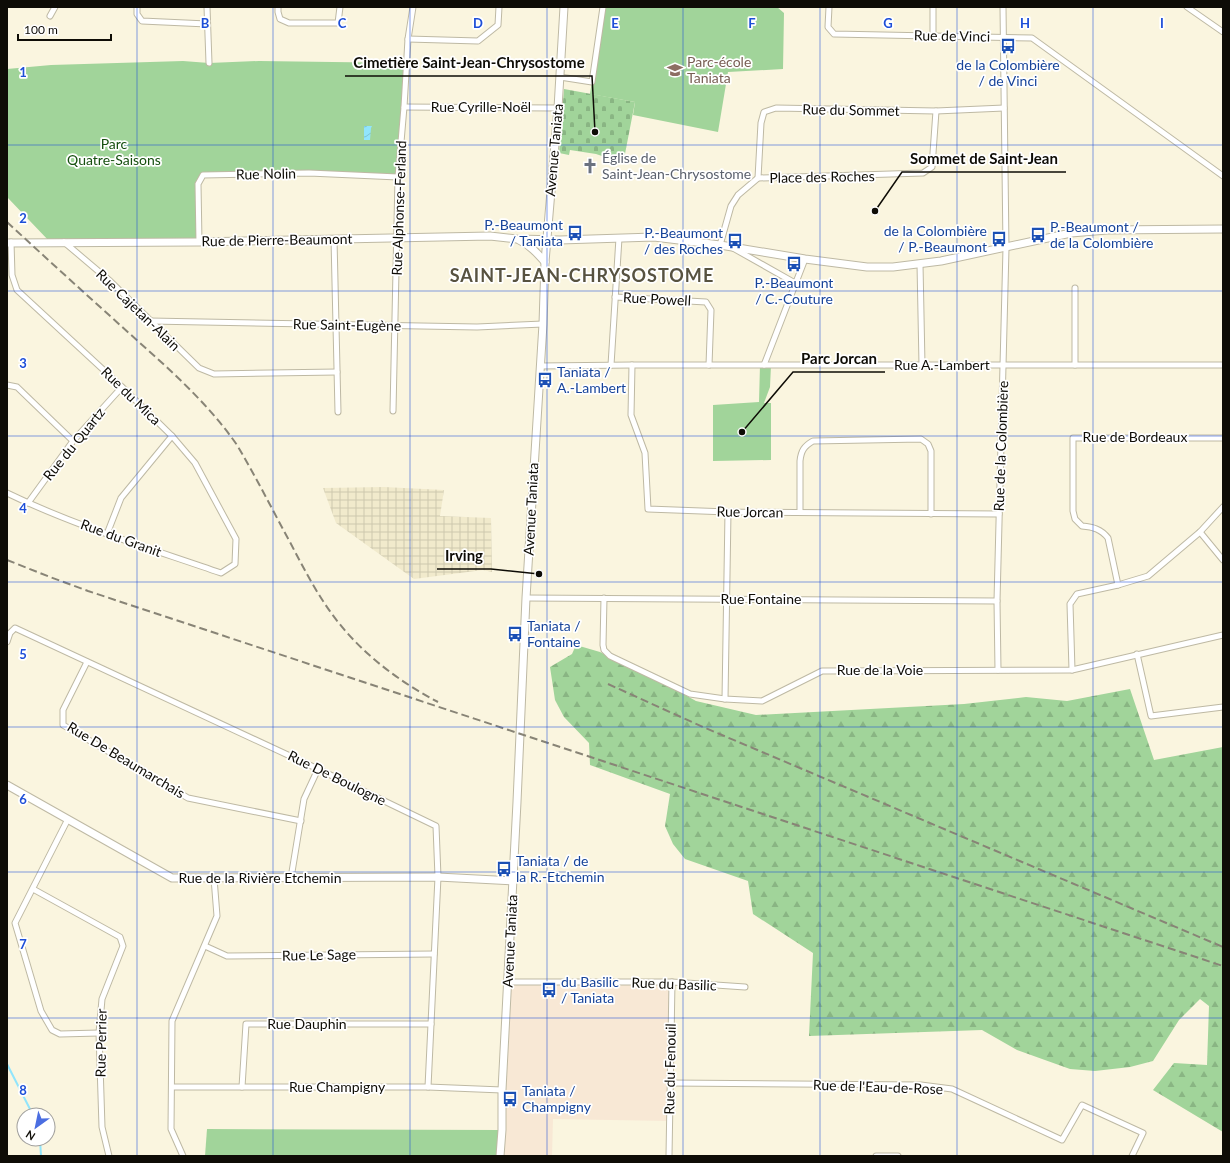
<svg xmlns="http://www.w3.org/2000/svg" width="1230" height="1163" font-family="Lato,sans-serif">
<defs>
<pattern id="industrial-grid" width="8" height="8" patternUnits="userSpaceOnUse"><rect width="8" height="8" fill="#f1eacc"/><path d="M0 4h8M4 0v8" fill="none" stroke="#cdc8ae"/></pattern>
<pattern id="forest-firs" width="22" height="20" patternUnits="userSpaceOnUse"><rect width="22" height="20" fill="#a1d49a"/><path d="M5 1l3.5 6h-7zM16 11l3.5 6h-7z" fill="#89b583"/></pattern>
<pattern id="cemetery-stones" width="16" height="16" patternUnits="userSpaceOnUse"><rect width="16" height="16" fill="#a1d49a"/><path d="M2 7V4a2 2 0 0 1 4 0v3zM10 15v-3a2 2 0 0 1 4 0v3z" fill="#89b583"/></pattern>
<pattern id="water-waves" width="16" height="10" patternUnits="userSpaceOnUse"><rect width="16" height="10" fill="#91e5fc"/><path d="M0 5q4-4 8 0t8 0" fill="none" stroke="#7cc3d6"/></pattern>
</defs>
<rect width="100%" height="100%" fill="#faf5df"/>
<path fill="#f8e8d5" d="M508,982H672L669,1121L553,1119L552,1156H500Z"/>
<path fill="url(#industrial-grid)" d="M384,487L444,490L440,516L491,518L492,572L483,570L414,579L336,523L323,488Z"/>
<path fill="url(#forest-firs)" d="M576,645L600,652L678,691L696,701L756,715L964,704L1026,697L1067,701L1130,689L1154,760L1223,747V1132L1153,1090L1174,1063L1207,1065L1209,1006L1200,999L1179,1020L1153,1061L1130,1067L1095,1071L1070,1069L1017,1050L982,1030L809,1036L813,953L753,914L748,881L685,859L673,844L665,826L670,794L590,765L589,743L564,717L555,700L550,667L572,654Z"/>
<path fill="url(#cemetery-stones)" d="M564,89L635,102L624,159L620,162L596,154L570,150L569,155L559,153Z"/>
<g fill="#a1d49a">
<path d="M603,7H777L784,13L783,69L728,72L718,132L633,115L635,102L590,94Z"/>
<path d="M183,61L209,63L259,61L406,63L398,177L309,173L203,175L198,184L199,242H50L7,197V69L51,65Z"/>
<path d="M760,365H771L770,387L764,403H771V460L713,461V405L759,402Z"/>
<path d="M207,1129L502,1130L499,1156H205Z"/>
</g>
<path fill="url(#water-waves)" d="M364,126H372L371,128L370,140H364Z"/>
<g fill="none" stroke-linecap="round" stroke-linejoin="round">
<g stroke="#91e5fc" stroke-width="2">
<path d="M7,1064L33,1115"/>
<path d="M40,1139L41,1156"/>
</g>
<defs>
<g id="street">
<path d="M137,7V14L142,21L207,24"/>
<path d="M207,7L209,63"/>
<path d="M278,7V12L280,19L289,23H338L340,7"/>
<path d="M829,7L828,27L834,34L1032,38L1223,176"/>
<path d="M1187,7L1223,32"/>
<path d="M50,16L55,7"/>
<path d="M933,36V7"/>
<path d="M408,39L478,41L498,25L499,7"/>
<path d="M560,77L592,82L603,7"/>
<path d="M404,107L558,108"/>
<path d="M758,178L761,123L764,112L776,108L936,111L1004,108"/>
<path d="M334,239L338,412"/>
<path d="M64,242L110,281L199,368L214,374L337,372"/>
<path d="M199,242L198,184L203,175L309,173L398,177"/>
<path d="M720,245L731,206L738,195L758,178L923,173L932,167L936,111"/>
<path d="M733,248L795,283"/>
<path d="M920,264L922,365"/>
<path d="M1075,288V365"/>
<path d="M615,297L706,302L711,310L709,365"/>
<path d="M150,321L477,327L543,324"/>
<path d="M611,365L619,238"/>
<path d="M632,365L631,415L645,453L648,509L728,512L999,514"/>
<path d="M764,365L805,259"/>
<path d="M540,366L632,365H1223"/>
<path d="M7,385L17,387L73,441"/>
<path d="M393,411L398,177L404,107L408,39L413,7"/>
<path d="M7,493C75,526 149,548 221,573L235,564L236,539L195,463L172,436L122,387L17,290L12,275L11,242"/>
<path d="M28,503L73,441L122,387"/>
<path d="M800,512V461C801,451 804,446 813,441L921,439L928,444L931,451V514"/>
<path d="M1200,532L1223,560"/>
<path d="M107,534L121,498L172,436"/>
<path d="M1118,585L1108,538C1101,529 1093,527 1082,526L1075,519L1073,511V438H1223"/>
<path d="M526,598L997,601"/>
<path d="M604,598L603,645L604,650L610,656L690,694L725,699L762,701L822,671L1072,670L1223,635"/>
<path d="M7,642L10,633L15,628L318,769L436,826L438,877L428,1087"/>
<path d="M1137,654L1151,716L1223,707"/>
<path d="M87,662L63,710V725L188,798L301,821"/>
<path d="M998,670L997,601L1006,248L1003,7"/>
<path d="M1072,670L1070,604L1077,594L1118,585L1148,576L1200,532L1223,507"/>
<path d="M725,699L728,512"/>
<path d="M68,819L15,923L41,1011L52,1030L60,1034L99,1033"/>
<path d="M291,878L304,799L318,769"/>
<path d="M33,889L120,937L123,946L102,999L99,1033L102,1127L109,1156"/>
<path d="M205,946L227,956L434,954"/>
<path d="M508,982H672L745,987"/>
<path d="M670,1083L921,1085L952,1089L1062,1140L1082,1105L1143,1133L1132,1156"/>
<path d="M172,1087H428L502,1090"/>
<path d="M242,1087L246,1024H431"/>
<path d="M183,1156L171,1129L172,1021L217,916L214,878"/>
<path d="M669,1156L672,982"/>
<path d="M876,1156H898"/>
</g>
<g id="secondary">
<path d="M519,240C530,245 537,253 545,262"/>
<path d="M7,243L199,242L490,236L517,239L560,240L654,237L720,245L805,259L867,267H893L941,261L1071,233L1107,230L1223,229"/>
<path d="M7,785L172,878L438,877L513,881"/>
<path d="M500,1156L502,1130V1090L517,802L526,598L543,324L545,262L558,108L564,7"/>
</g>
</defs>
<use href="#street" stroke="#beb9a4" stroke-width="7"/>
<use href="#secondary" stroke="#beb9a4" stroke-width="9"/>
<use href="#street" stroke="#fff" stroke-width="5"/>
<use href="#secondary" stroke="#fff" stroke-width="7"/>
<g stroke="#888476" stroke-width="2" stroke-dasharray="8 4" stroke-linecap="butt">
<path d="M7,222C48,260 89,297 130,334C169,369 207,402 237,445C256,477 273,511 291,544C305,571 319,598 338,622C365,656 400,682 438,702"/>
<path d="M7,560L50,577L88,591L1223,966"/>
<path d="M608,684L703,727L1223,947"/>
</g>
</g>
<path fill="none" stroke="#1d4ed8" stroke-width="1" stroke-opacity="0.55" d="M137,7V1156M273,7V1156M410,7V1156M547,7V1156M683,7V1156M820,7V1156M957,7V1156M1093,7V1156M7,145H1223M7,291H1223M7,436H1223M7,582H1223M7,727H1223M7,872H1223M7,1018H1223"/>
<defs>
<symbol id="bus-bare" viewBox="-9 -9 18 18"><path d="M-5-6H5V4H4V6H2V4H-2V6H-4V4H-5ZM-3.5-4V0h7V-4ZM-3.5 1.2v1.5H-2V1.2ZM2 1.2v1.5H3.5V1.2Z" fill="#1a4fb4" stroke="#fff" stroke-width="2.5" paint-order="stroke"/></symbol>
<symbol id="school-bare" viewBox="-9 -9 18 18"><path d="M0-5L7-2L0 1L-7-2ZM-4 1L0 2.5L4 1V4Q0 6-4 4Z" fill="#8d6e63" stroke="#fff" stroke-width="2.5" paint-order="stroke"/></symbol>
<symbol id="church-bare" viewBox="-9 -9 18 18"><path d="M-1.2-6h2.4v3.5h3.3v2.4h-3.3V6h-2.4V-.1h-3.3v-2.4h3.3Z" fill="#6b7280" stroke="#fff" stroke-width="2.5" paint-order="stroke"/></symbol>
</defs>
<g fill-rule="evenodd">
<use href="#bus-bare" x="997" y="35" width="22" height="22"/>
<use href="#school-bare" x="664" y="59" width="22" height="22"/>
<use href="#church-bare" x="579" y="155" width="22" height="22"/>
<use href="#bus-bare" x="564" y="222" width="22" height="22"/>
<use href="#bus-bare" x="1027" y="224" width="22" height="22"/>
<use href="#bus-bare" x="988" y="228" width="22" height="22"/>
<use href="#bus-bare" x="724" y="230" width="22" height="22"/>
<use href="#bus-bare" x="783" y="253" width="22" height="22"/>
<use href="#bus-bare" x="534" y="369" width="22" height="22"/>
<use href="#bus-bare" x="504" y="623" width="22" height="22"/>
<use href="#bus-bare" x="493" y="858" width="22" height="22"/>
<use href="#bus-bare" x="538" y="979" width="22" height="22"/>
<use href="#bus-bare" x="499" y="1088" width="22" height="22"/>
</g>
<g text-anchor="middle" stroke-width="3.5" stroke-linejoin="round" paint-order="stroke">
<g font-size="14" fill="#0e0c06" stroke="#fff">
<text transform="translate(952 36) rotate(1)" y="5">Rue de Vinci</text>
<text x="481" y="112">Rue Cyrille-Noël</text>
<text transform="translate(851 110) rotate(1)" y="5">Rue du Sommet</text>
<text transform="translate(554 150) rotate(-85)" y="5">Avenue Taniata</text>
<text transform="translate(266 174) rotate(-1)" y="5">Rue Nolin</text>
<text transform="translate(822 177) rotate(-1)" y="5">Place des Roches</text>
<text transform="translate(399 208) rotate(-88)" y="5">Rue Alphonse-Ferland</text>
<text transform="translate(277 240) rotate(-1)" y="5">Rue de Pierre-Beaumont</text>
<text transform="translate(657 299) rotate(3)" y="5">Rue Powell</text>
<text transform="translate(138 310) rotate(44)" y="5">Rue Cajetan-Alain</text>
<text transform="translate(347 325) rotate(1)" y="5">Rue Saint-Eugène</text>
<text x="942" y="370">Rue A.-Lambert</text>
<text transform="translate(131 396) rotate(44)" y="5">Rue du Mica</text>
<text x="1135" y="442">Rue de Bordeaux</text>
<text transform="translate(74 444) rotate(-51)" y="5">Rue du Quartz</text>
<text transform="translate(1001 446) rotate(-88)" y="5">Rue de la Colombière</text>
<text transform="translate(531 509) rotate(-87)" y="5">Avenue Taniata</text>
<text transform="translate(750 512) rotate(1)" y="5">Rue Jorcan</text>
<text transform="translate(121 538) rotate(20)" y="5">Rue du Granit</text>
<text x="761" y="604">Rue Fontaine</text>
<text x="880" y="675">Rue de la Voie</text>
<text transform="translate(126 760) rotate(31)" y="5">Rue De Beaumarchais</text>
<text transform="translate(337 778) rotate(26)" y="5">Rue De Boulogne</text>
<text x="260" y="883">Rue de la Rivière Etchemin</text>
<text transform="translate(510 941) rotate(-87)" y="5">Avenue Taniata</text>
<text transform="translate(319 955) rotate(-1)" y="5">Rue Le Sage</text>
<text transform="translate(674 984) rotate(2)" y="5">Rue du Basilic</text>
<text x="307" y="1029">Rue Dauphin</text>
<text transform="translate(101 1043) rotate(-89)" y="5">Rue Perrier</text>
<text transform="translate(670 1069) rotate(-89)" y="5">Rue du Fenouil</text>
<text x="337" y="1092">Rue Champigny</text>
<text transform="translate(878 1087) rotate(2)" y="5">Rue de l'Eau-de-Rose</text>
</g>
<g font-size="14" fill="#785e54" stroke="#fff" text-anchor="start">
<text x="687" y="67">Parc-école<tspan x="687" dy="16">Taniata</tspan></text>
</g>
<g font-size="14" fill="#164399" stroke="#fff" text-anchor="start">
<text x="1008" y="70" text-anchor="middle">de la Colombière<tspan x="1008" dy="16">/ de Vinci</tspan></text>
<text x="563" y="230" text-anchor="end">P.-Beaumont<tspan x="563" dy="16">/ Taniata</tspan></text>
<text x="1050" y="232">P.-Beaumont /<tspan x="1050" dy="16">de la Colombière</tspan></text>
<text x="987" y="236" text-anchor="end">de la Colombière<tspan x="987" dy="16">/ P.-Beaumont</tspan></text>
<text x="723" y="238" text-anchor="end">P.-Beaumont<tspan x="723" dy="16">/ des Roches</tspan></text>
<text x="794" y="288" text-anchor="middle">P.-Beaumont<tspan x="794" dy="16">/ C.-Couture</tspan></text>
<text x="557" y="377">Taniata /<tspan x="557" dy="16">A.-Lambert</tspan></text>
<text x="527" y="631">Taniata /<tspan x="527" dy="16">Fontaine</tspan></text>
<text x="516" y="866">Taniata / de<tspan x="516" dy="16">la R.-Etchemin</tspan></text>
<text x="561" y="987">du Basilic<tspan x="561" dy="16">/ Taniata</tspan></text>
<text x="522" y="1096">Taniata /<tspan x="522" dy="16">Champigny</tspan></text>
</g>
<g font-size="14" fill="#154f0e" stroke="#fff">
<text x="114" y="149">Parc<tspan x="114" dy="16">Quatre-Saisons</tspan></text>
</g>
<g font-size="14" fill="#5b616d" stroke="#fff" text-anchor="start">
<text x="602" y="163">Église de<tspan x="602" dy="16">Saint-Jean-Chrysostome</tspan></text>
</g>
<g font-size="18" font-weight="bold" letter-spacing="1" fill="#575240" stroke="#fff">
<text x="582" y="282">SAINT-JEAN-CHRYSOSTOME</text>
</g>
</g>
<g font-size="13" text-anchor="middle" font-weight="bold" fill="#1d4ed8" stroke="#fff" stroke-width="3.5" stroke-linejoin="round" paint-order="stroke">
<text x="205" y="28">B</text>
<text x="342" y="28">C</text>
<text x="478" y="28">D</text>
<text x="615" y="28">E</text>
<text x="752" y="28">F</text>
<text x="888" y="28">G</text>
<text x="1025" y="28">H</text>
<text x="1162" y="28">I</text>
<text x="23" y="77">1</text>
<text x="23" y="223">2</text>
<text x="23" y="368">3</text>
<text x="23" y="513">4</text>
<text x="23" y="659">5</text>
<text x="23" y="804">6</text>
<text x="23" y="949">7</text>
<text x="23" y="1095">8</text>
</g>
<path fill="none" stroke="#0e0c06" stroke-width="1.5" d="M595 132L592 76H345M875 211L902 172H1066M742 432L793 372H885M539 574L491 569H437"/>
<g fill="#0e0c06" stroke="#fff" stroke-width="1.5">
<circle cx="595" cy="132" r="4"/>
<circle cx="875" cy="211" r="4"/>
<circle cx="742" cy="432" r="4"/>
<circle cx="539" cy="574" r="4"/>
</g>
<g font-size="15" text-anchor="middle" font-weight="bold" fill="#0e0c06" stroke="#fff" stroke-width="3.5" stroke-linejoin="round" paint-order="stroke">
<text x="469" y="68">Cimetière Saint-Jean-Chrysostome</text>
<text x="984" y="164">Sommet de Saint-Jean</text>
<text x="839" y="364">Parc Jorcan</text>
<text x="464" y="561">Irving</text>
</g>
<rect width="1230" height="1163" fill="none" stroke="#0e0c06" stroke-width="16"/>
<g transform="translate(36 1127) rotate(213)"><circle r="19" fill="#ffffff" stroke="#9f9e9b"/>
<path d="M0-3L7 15L0 10L-7 15Z" fill="#4b6ee1"/>
<text y="-6" font-size="11" font-weight="bold" text-anchor="middle" fill="#0e0c06">N</text>
</g>
<path d="M18 34v6h93v-6" fill="none" stroke="#0e0c06" stroke-width="2"/>
<text x="24" y="34" font-size="12" fill="#0e0c06" stroke="#ffffff" stroke-width="3" paint-order="stroke">100 m</text>
</svg>
